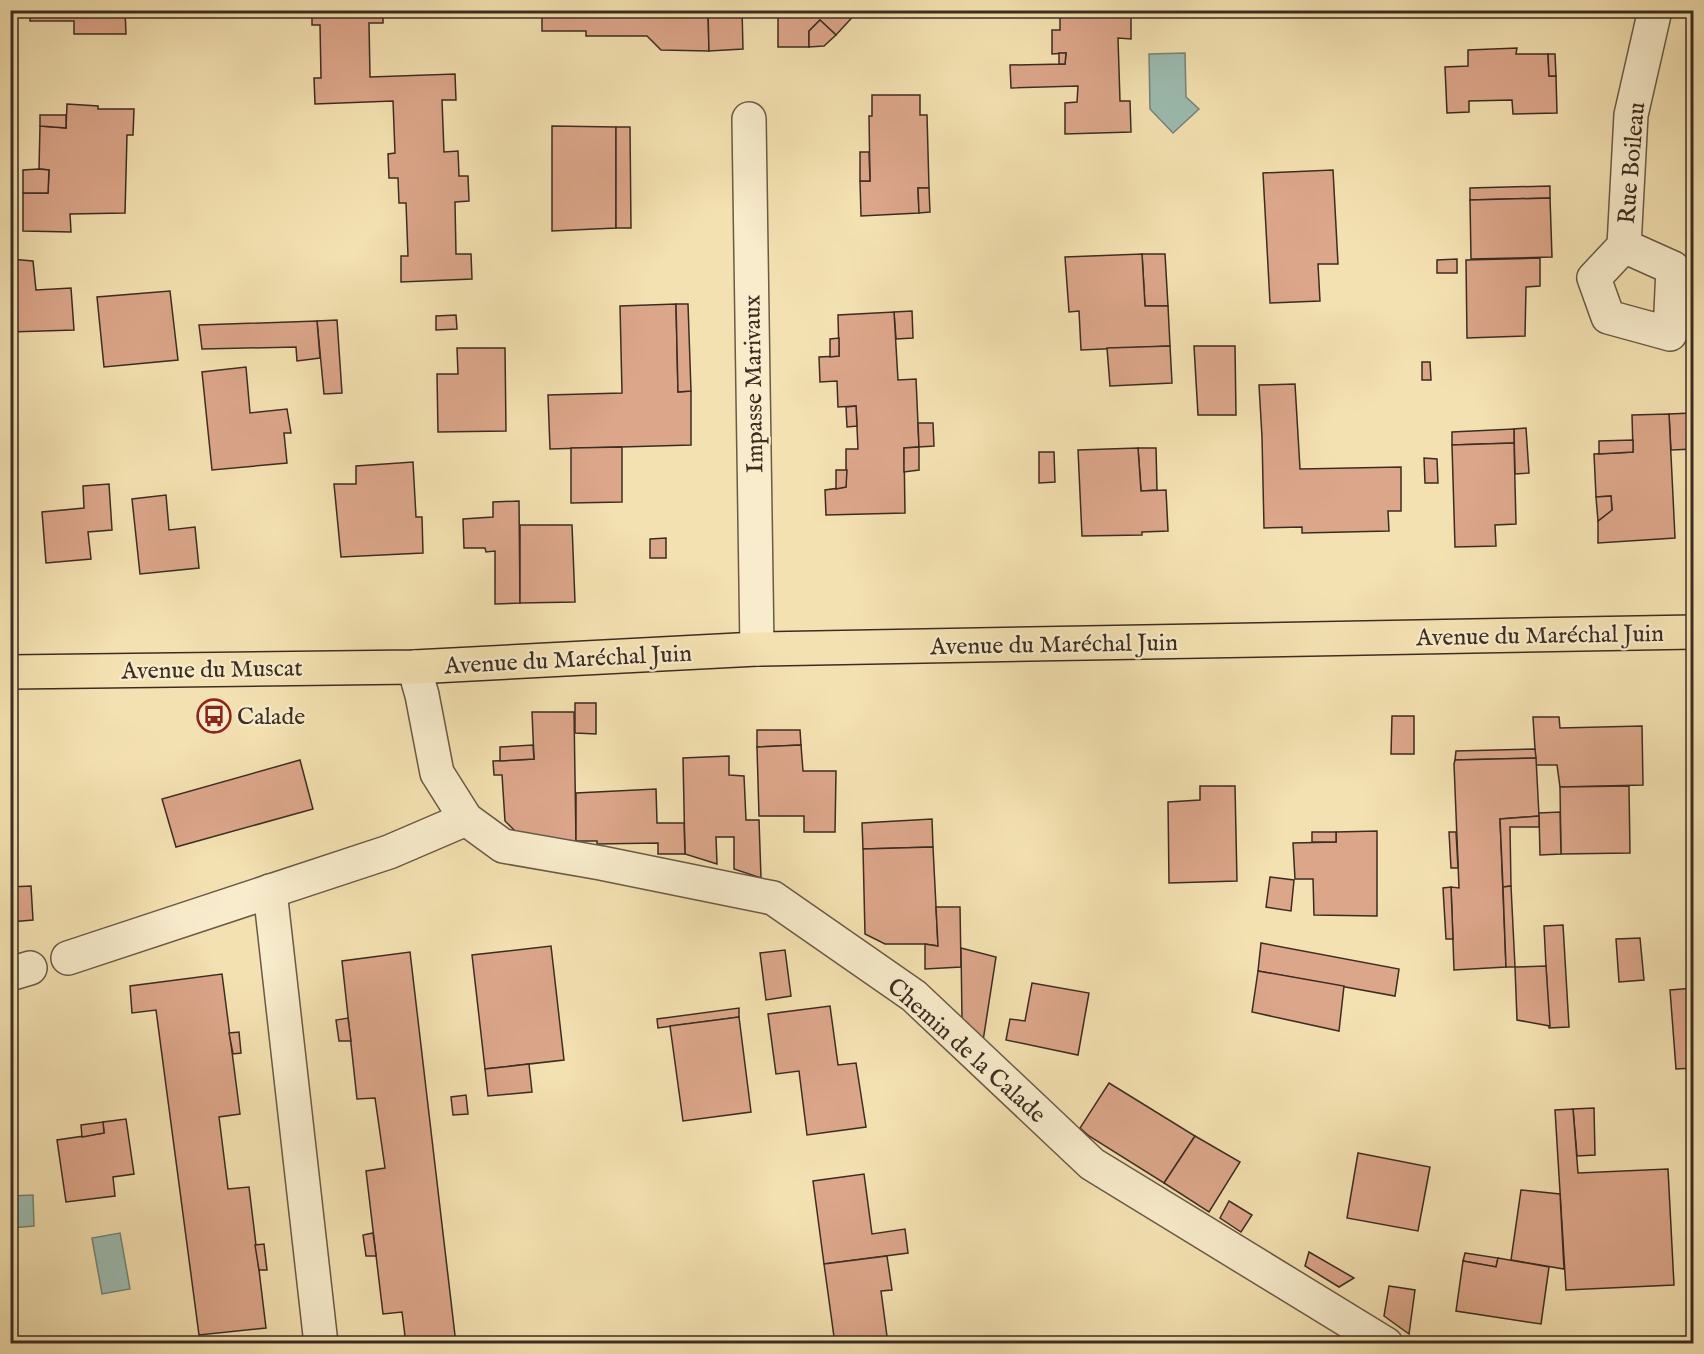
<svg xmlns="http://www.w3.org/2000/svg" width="1704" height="1354" font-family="'IM FELL English',serif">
<rect width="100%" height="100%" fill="#f4e1b1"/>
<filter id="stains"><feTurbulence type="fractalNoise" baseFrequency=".00333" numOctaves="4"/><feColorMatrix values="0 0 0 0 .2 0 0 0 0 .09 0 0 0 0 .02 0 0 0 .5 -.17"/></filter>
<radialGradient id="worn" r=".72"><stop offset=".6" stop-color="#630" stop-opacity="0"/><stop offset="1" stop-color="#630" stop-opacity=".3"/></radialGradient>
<g fill="#9cbcb1" stroke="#768378" stroke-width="1.5">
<path d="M1185,53L1186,97L1199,109L1173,133L1150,109L1149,54Z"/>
<path d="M33,1195L34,1226L11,1228V1196Z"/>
<path d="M120,1233L130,1289L102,1294L92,1238Z"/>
</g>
<g fill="#dca68a" stroke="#3c2d22" stroke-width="1.5">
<path d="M30,10H125L126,34H74V21H30Z"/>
<path d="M312,10H383V23H369L370,77L455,74L456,100H442L444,152L458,151L459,176H468L469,201L455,202L456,254H471L472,279L401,282V256H408L406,203H399L398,178H389L388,154L395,153L393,101L315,104L314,78H321L320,25H312Z"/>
<path d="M542,10H708L709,51L661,50L647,36H586V31H542Z"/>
<path d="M708,10H742L743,49L709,51Z"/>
<path d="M778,10H859L836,35L820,20L809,31V47H778Z"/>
<path d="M1060,10H1131V39L1118,38L1120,101H1130L1131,132L1065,134V103L1077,102L1078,86L1011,88L1010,65L1065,64L1066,53L1052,54V30H1060Z"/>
<path d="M820,20L836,35L824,46L809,47V31Z"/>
<path d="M1517,48L1516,54H1548L1549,76H1556L1557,113L1513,114L1512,100L1469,101V112L1447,113L1445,67L1468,66V50Z"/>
<path d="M1059,53H1066L1065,64H1059Z"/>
<path d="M1548,54H1555L1556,76H1549Z"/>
<path d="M872,95H920V115H927L929,188H918L919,213L861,216L860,181H870L869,116H872Z"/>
<path d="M67,104L98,106V109H134L133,135H127L125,213L70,214L71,232L23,231V193H48L49,170L39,169L40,126L66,128Z"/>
<path d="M40,115H66V128L40,126Z"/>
<path d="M552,126L616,127V228L552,231Z"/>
<path d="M616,127H630L631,228H616Z"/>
<path d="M860,152H869L870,181H860Z"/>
<path d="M39,169L49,170L48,193H23V170Z"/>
<path d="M1333,170L1338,264H1318L1320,301L1270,303L1263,173Z"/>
<path d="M1550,186V198L1470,200V188Z"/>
<path d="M918,188H929L930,212L919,213Z"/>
<path d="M1550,198L1552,257L1471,259L1470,200Z"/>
<path d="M1687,230H1694V262H1689Z"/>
<path d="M1142,254H1165L1168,306H1145Z"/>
<path d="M1142,254L1145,306H1168L1170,346L1081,350L1079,311L1069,312L1065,257Z"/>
<path d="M1540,258V286L1526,287L1525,336L1467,338L1466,260Z"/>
<path d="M10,259L33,261L36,290L71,288L74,330L10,332Z"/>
<path d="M1457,259V273H1437V260Z"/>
<path d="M170,291L178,360L104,367L97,297Z"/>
<path d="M676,304L678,392L691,391V445L550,449L548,395L622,393L620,306Z"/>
<path d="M676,304H688L691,391L678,392Z"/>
<path d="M912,311L913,338L896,339L894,312Z"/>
<path d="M894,312L898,380L916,379L919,447L904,448L905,513L826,515L825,490L846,487V449H858L856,406L838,407L837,381L820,382L819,357L839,356L838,315Z"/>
<path d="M456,315L457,329L436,330V316Z"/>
<path d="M337,320L342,393L324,394L317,321Z"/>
<path d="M317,321L320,358L297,361L296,347L202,349L199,325Z"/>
<path d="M839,338V356L830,357V339Z"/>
<path d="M1170,346L1172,383L1110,386L1107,348Z"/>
<path d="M1194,346H1235L1236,415H1198Z"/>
<path d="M457,348H505L506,431L438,432L437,374H458Z"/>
<path d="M1422,362H1430L1431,380H1422Z"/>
<path d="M246,367L250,413L287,409L291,433H284L287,463L212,470L202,372Z"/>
<path d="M1295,384L1300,469L1401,467V511H1388L1389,531L1302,533V527L1264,528L1262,437L1259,385Z"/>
<path d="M856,406L857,426L847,427L846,407Z"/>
<path d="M1691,413L1694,449L1671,450L1669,414Z"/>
<path d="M1669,414L1675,538L1598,543V521L1612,510L1611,496L1596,497L1594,454L1633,452L1632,415Z"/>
<path d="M918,423H933L934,446L919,447Z"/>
<path d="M1526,428L1529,473L1515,474L1514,429Z"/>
<path d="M1514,429V443L1452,445V432Z"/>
<path d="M1633,440V452L1599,454V441Z"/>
<path d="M1514,443L1516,524L1495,525L1496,546L1455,547L1452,445Z"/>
<path d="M622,447V502L571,503V448Z"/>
<path d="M919,447V470L904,472V448Z"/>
<path d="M1138,448H1156L1157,490L1141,491Z"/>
<path d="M1138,448L1141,491L1166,490L1168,531L1142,532V535L1082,536L1078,450Z"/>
<path d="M1039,452H1054L1055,482L1039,483Z"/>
<path d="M1424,458L1437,459L1438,483H1425Z"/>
<path d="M413,462L416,517H422L423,553L341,557L334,484H356V466Z"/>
<path d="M836,470H847L846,487L836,489Z"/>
<path d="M109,484L112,530L88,532L91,559L46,563L42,512L84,508L83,486Z"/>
<path d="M166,495L169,530L195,527L199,568L140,574L132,499Z"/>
<path d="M1611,496L1612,510L1598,521L1596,497Z"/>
<path d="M519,501L520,603L495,604V551L486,552L485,548H464L463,519L493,517V502Z"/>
<path d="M520,525H572L575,602L520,603Z"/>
<path d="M666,538V558H650V539Z"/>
<path d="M575,703H596V734L575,733Z"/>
<path d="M532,712H574L576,841L526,842L505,821L502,775H494L493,761L534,759Z"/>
<path d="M1392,716H1414V754H1391Z"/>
<path d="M1533,717H1559L1560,728L1642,726L1643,785L1560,787L1557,765H1536Z"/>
<path d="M757,730H800L801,745L757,747Z"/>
<path d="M533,745L534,759L500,761V747Z"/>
<path d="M801,745L803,771H836L835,832H804V816H759L757,747Z"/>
<path d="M1535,749L1536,758L1455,760L1456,751Z"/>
<path d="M729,756V775L744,776L746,820H759L761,878L734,869V837H716L717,864L685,854L683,758Z"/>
<path d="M1536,758L1539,816L1500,819L1506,967L1454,970L1451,887L1459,888L1454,764L1455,760Z"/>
<path d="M300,760L313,809L176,847L162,799Z"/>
<path d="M1200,786H1235L1237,881L1169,883L1168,802L1200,800Z"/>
<path d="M1629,786L1630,853L1561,854L1560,787Z"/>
<path d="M656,789L657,823H684L685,854H658V843L597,844V841H576V793Z"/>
<path d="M1560,812L1561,854L1540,855L1539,813Z"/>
<path d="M1539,816V827H1510L1511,886L1503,887L1500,819Z"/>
<path d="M932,819L933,847L863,849L862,823Z"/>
<path d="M1377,831V916L1314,915L1313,879H1295L1293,843L1336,842V832Z"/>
<rect x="1312" y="832" width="24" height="10"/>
<path d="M1449,832H1456L1458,868H1451Z"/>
<path d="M933,847L938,946L925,944H885L865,934L863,849Z"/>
<path d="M1270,877L1294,880L1291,911L1266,907Z"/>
<path d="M31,886L33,920L10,922V887Z"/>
<path d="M1511,886L1515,967H1506L1503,887Z"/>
<path d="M1451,887L1453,939H1446L1443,888Z"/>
<path d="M936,907H960L961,967L925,969V944L938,946Z"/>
<path d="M1563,925L1569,1027L1549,1028L1544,926Z"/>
<path d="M1640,938L1644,980L1619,982L1616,939Z"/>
<path d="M1261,943L1399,969L1395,996L1258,971Z"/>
<path d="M551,946L564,1060L485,1069L472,955Z"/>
<path d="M961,948L996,957L983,1041L962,1019Z"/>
<path d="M785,950L791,996L766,1000L760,953Z"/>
<path d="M410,952L456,1344H406L402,1312L383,1314L366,1171L385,1168L375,1098L357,1099L342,961Z"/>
<path d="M1546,966L1550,1026L1517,1020L1515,967Z"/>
<path d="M1258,971L1344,986L1339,1031L1252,1012Z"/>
<path d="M222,974L240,1114L219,1117L228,1189L249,1187L266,1328L199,1335L156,1010L132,1013L130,986Z"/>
<path d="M1032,983L1089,993L1078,1055L1006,1040L1010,1019L1025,1021Z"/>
<path d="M1694,988V1068L1676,1069L1670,990Z"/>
<path d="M830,1006L838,1065L856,1063L866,1127L807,1135L799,1071L776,1074L768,1014Z"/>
<path d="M739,1008V1017L658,1028L657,1019Z"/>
<path d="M739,1017L751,1112L683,1121L670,1026Z"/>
<path d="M348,1018L351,1041H339L336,1020Z"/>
<path d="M239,1032L241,1053L233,1054L229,1033Z"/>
<path d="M529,1064L532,1092L488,1096L485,1069Z"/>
<path d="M1109,1083L1195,1136L1164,1183L1089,1136L1080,1128Z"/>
<path d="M466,1095L468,1114L453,1115L451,1097Z"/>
<path d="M1594,1108L1595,1155L1577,1156L1573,1109Z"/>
<path d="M1573,1109L1578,1173L1668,1169L1674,1285L1566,1290L1555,1110Z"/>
<path d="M126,1119L134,1174L113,1177L115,1196L66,1202L57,1140L104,1133L103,1122Z"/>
<path d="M103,1122L104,1133L82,1137L81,1125Z"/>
<path d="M1195,1136L1240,1162L1209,1212L1164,1183Z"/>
<path d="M1358,1153L1430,1167L1418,1231L1347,1218Z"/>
<path d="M864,1174L872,1234L905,1229L908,1253L824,1264L813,1181Z"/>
<path d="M1521,1190L1560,1194L1564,1269L1511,1260Z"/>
<path d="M1229,1201L1252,1215L1241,1232L1220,1218Z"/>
<path d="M373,1233L376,1256H366L363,1235Z"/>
<path d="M264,1244L267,1270H259L255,1245Z"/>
<path d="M1309,1252L1354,1278L1339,1287L1305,1266Z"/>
<path d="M1465,1253L1498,1258L1496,1267L1463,1261Z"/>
<path d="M887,1256L892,1290L881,1291L888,1344H835L824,1264Z"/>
<path d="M1498,1258L1549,1267L1541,1324L1456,1311L1463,1261L1496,1267Z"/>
<path d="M1389,1286L1415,1290L1409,1334L1384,1316Z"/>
<path d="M1612,1338L1636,1344H1610Z"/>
</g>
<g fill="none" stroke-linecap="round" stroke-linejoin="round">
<defs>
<g id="minor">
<path d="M749,119L757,649"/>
<path d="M1624,246L1673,268L1670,334L1608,317L1594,278L1624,246L1631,115L1655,10"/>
<path d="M414,667L422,695L437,773L466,819L503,846L601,863L773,898L914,996L1092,1164L1386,1344"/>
<path d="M270,891L321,1344"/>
<path d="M68,958L389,852L466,819"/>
<path d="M10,974L30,968"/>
</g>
<path id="major" d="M10,672L414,667L757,649L1694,632"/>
</defs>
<use href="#minor" stroke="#6a5a46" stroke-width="36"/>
<use href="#major" stroke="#3c2d22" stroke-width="36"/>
<use href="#minor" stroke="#f8eccc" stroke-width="33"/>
<use href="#major" stroke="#f4e1b1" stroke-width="33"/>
</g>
<defs>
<symbol id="bus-ring" viewBox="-11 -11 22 22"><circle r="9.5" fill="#f8eccc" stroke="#8f2418" stroke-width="1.5"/><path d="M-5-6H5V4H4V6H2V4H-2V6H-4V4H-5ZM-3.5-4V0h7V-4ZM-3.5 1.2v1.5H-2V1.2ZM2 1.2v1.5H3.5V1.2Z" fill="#8f2418"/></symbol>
</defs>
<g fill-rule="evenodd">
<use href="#bus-ring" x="195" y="697" width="38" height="38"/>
</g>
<g text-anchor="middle" stroke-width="4.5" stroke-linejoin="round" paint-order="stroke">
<g font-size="24" fill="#3c2d22" stroke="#f8eccc">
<text transform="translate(1631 163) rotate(-85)" y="8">Rue Boileau</text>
<text transform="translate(753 384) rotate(-91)" y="8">Impasse Marivaux</text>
<text transform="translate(1540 635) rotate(-1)" y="8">Avenue du Maréchal Juin</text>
<text transform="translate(1054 644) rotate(-1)" y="8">Avenue du Maréchal Juin</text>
<text transform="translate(568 659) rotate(-3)" y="8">Avenue du Maréchal Juin</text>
<text transform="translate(212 669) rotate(-1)" y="8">Avenue du Muscat</text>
<text transform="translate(967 1050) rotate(42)" y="8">Chemin de la Calade</text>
</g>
<g font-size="24" fill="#3c2d22" stroke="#f8eccc" text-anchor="start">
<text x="237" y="724">Calade</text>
</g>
</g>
<rect width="1704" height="1354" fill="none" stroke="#f4e1b1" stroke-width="36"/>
<rect x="12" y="12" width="1680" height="1330" fill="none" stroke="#3c2d22" stroke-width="3"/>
<rect x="18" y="18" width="1668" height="1318" fill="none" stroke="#3c2d22" stroke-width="1.5"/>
<rect width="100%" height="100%" filter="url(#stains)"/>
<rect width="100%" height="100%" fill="url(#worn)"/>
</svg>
